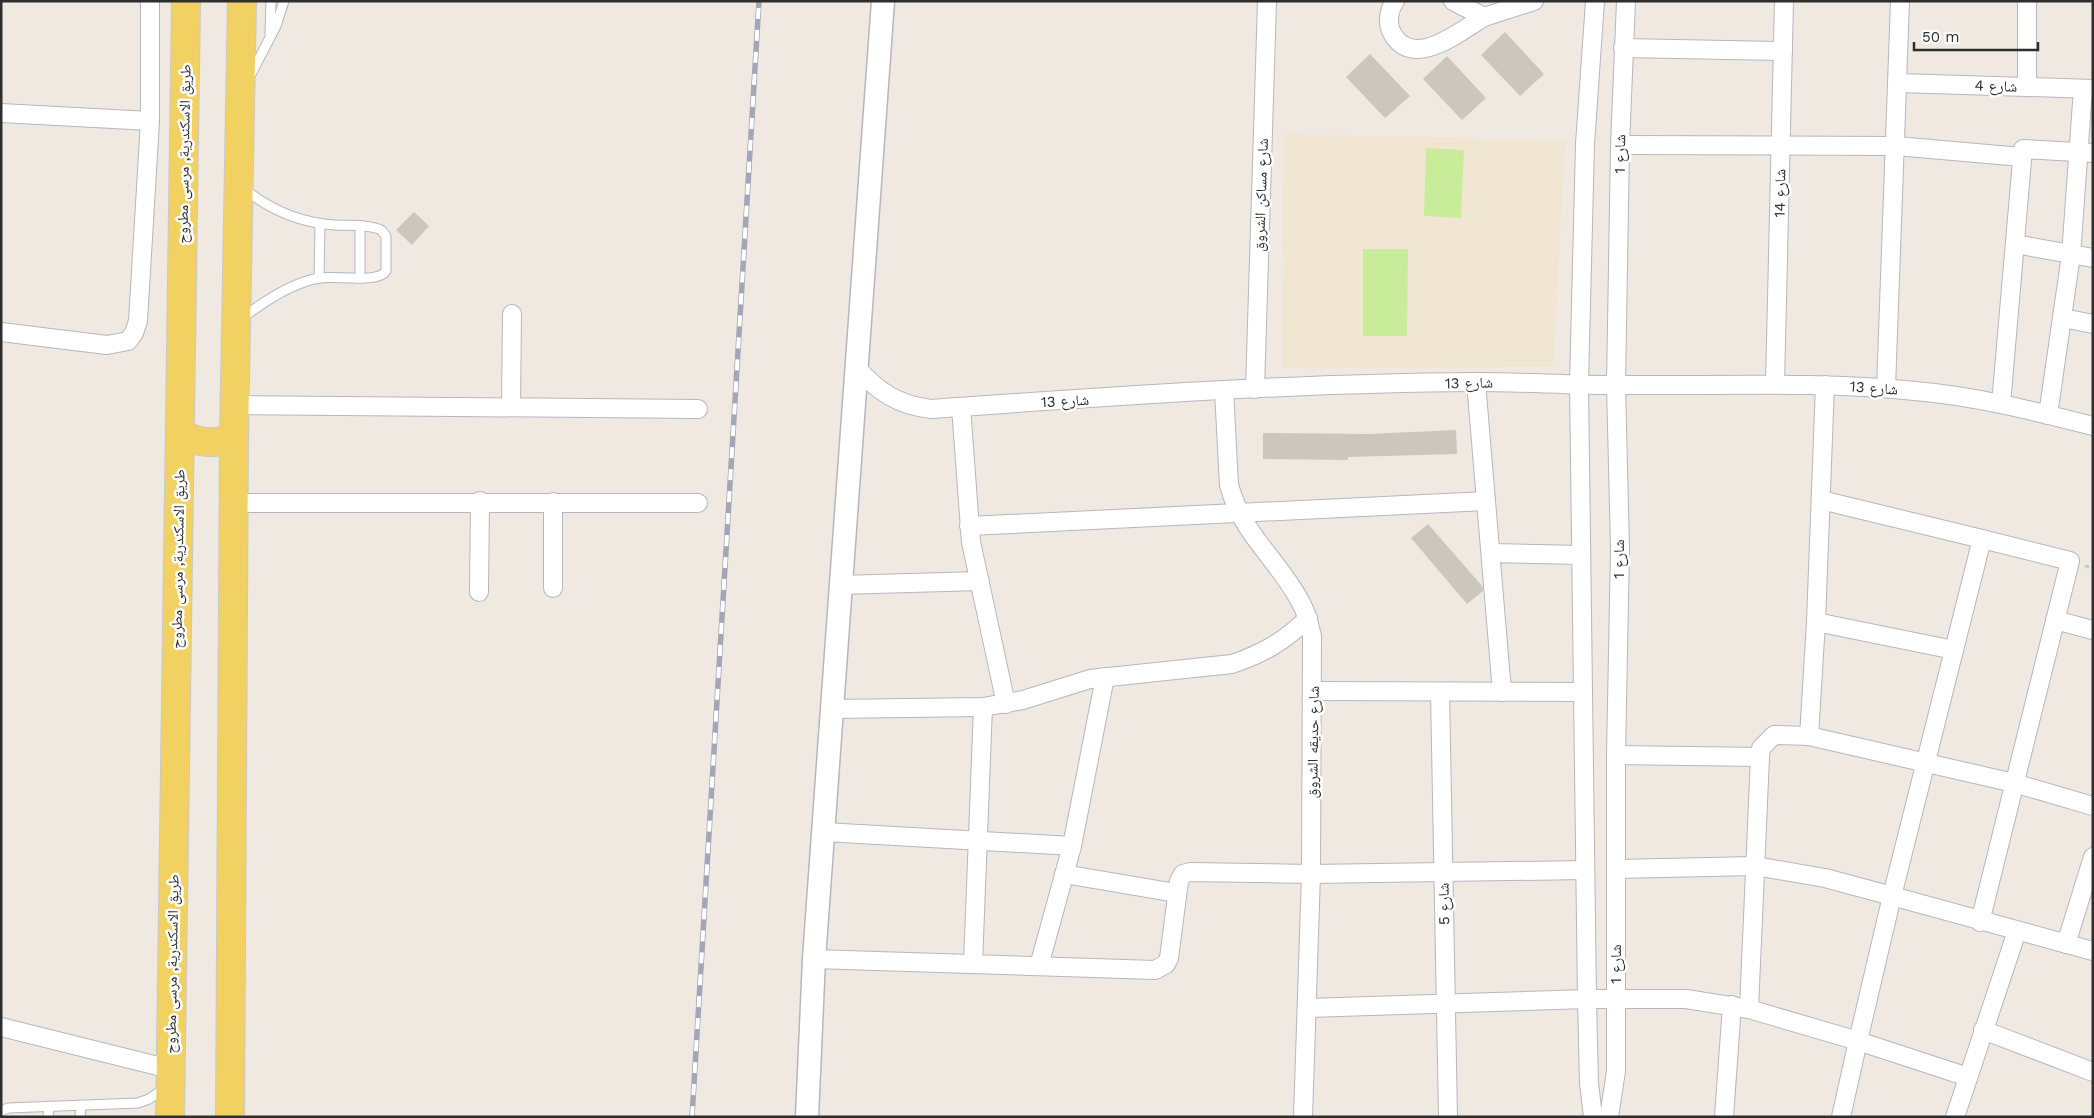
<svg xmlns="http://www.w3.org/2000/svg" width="2094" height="1118" font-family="'Work Sans','Noto Naskh Arabic',sans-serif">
<rect width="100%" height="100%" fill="#efe9e1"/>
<path fill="#f0e6d1" d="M1284,134L1565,141L1553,366L1282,368Z"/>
<g fill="#c9ec9a">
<path d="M1426,148L1464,150L1461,218L1424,216Z"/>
<path d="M1363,249H1408L1407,336H1363Z"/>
</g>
<g fill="#cbc7bf">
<path d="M1505,32L1544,74L1520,96L1481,55Z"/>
<path d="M1370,54L1410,96L1385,118L1346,77Z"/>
<path d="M1447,56L1486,98L1462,120L1423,79Z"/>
<path d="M414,212L429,226L412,245L396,230Z"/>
<path d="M1456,430L1457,454L1348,457V460L1263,459V433L1368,434Z"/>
<path d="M1428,524L1483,587V591L1467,604L1411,538Z"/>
</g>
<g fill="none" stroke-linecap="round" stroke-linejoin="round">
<defs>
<g id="service">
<path d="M270,34L271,1"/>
<path d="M249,78L276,26L284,1"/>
<path d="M319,278L320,224"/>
<path d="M360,278V226"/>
<path d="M241,319C263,302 291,283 319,278C335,275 378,284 386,271V236L381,230C369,224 349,226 335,225C300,223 270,210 243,188"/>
<path d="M1,1111L8,1108L138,1103L149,1099L165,1088"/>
<path d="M48,1117L49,1106"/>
<path d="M80,1117L81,1105"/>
</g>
<g id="minor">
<path d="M1395,1C1389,9 1387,22 1391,31C1411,72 1459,32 1484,17L1453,1"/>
<path d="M2027,1V87"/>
<path d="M1484,17L1534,1"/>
<path d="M1623,48L1783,51"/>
<path d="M1899,83L2093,89"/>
<path d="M1,113L150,121"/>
<path d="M1620,145L1896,146L2022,157"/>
<path d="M2015,244L2093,258"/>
<path d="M2063,318L2093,324"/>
<path d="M1,332L107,345L128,341L134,333L138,321L150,121V1"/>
<path d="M856,367C878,392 898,405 931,409C1112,396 1294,383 1476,382C1522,382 1569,385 1616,385C1716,386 1815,381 1915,391C1975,396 2034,411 2093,426"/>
<path d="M1476,382L1502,692"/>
<path d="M1775,384L1784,1"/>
<path d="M1886,388L1900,1"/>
<path d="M1255,389L1267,1"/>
<path d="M1224,391L1229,485C1242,535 1279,560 1301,603C1307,613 1309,625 1312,636L1311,874L1303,1117"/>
<path d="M2001,404L2023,149L2093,153"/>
<path d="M235,405L698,409"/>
<path d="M511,407L512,314"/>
<path d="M961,407L971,542L1006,704"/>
<path d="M2048,415L2071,255L2083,89"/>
<path d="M234,503H698"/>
<path d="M969,526L1486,501"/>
<path d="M1491,553L1580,555"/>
<path d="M840,585L980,581"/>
<path d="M553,588V502"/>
<path d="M479,592L480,501"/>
<path d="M2055,620L2093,630"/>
<path d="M1816,622L1954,650"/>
<path d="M1313,691L1582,692"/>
<path d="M1440,692L1448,1117"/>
<path d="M832,709L983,707L1023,700L1090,679L1232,664C1262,654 1285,641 1308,618"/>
<path d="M1809,736L1816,622L1825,385"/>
<path d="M1616,755L1760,757"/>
<path d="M824,832L1072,846"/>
<path d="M1616,869L1755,866L1825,878L1892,896L1982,539L1821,500"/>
<path d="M1064,874L1176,893"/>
<path d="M1980,922L2070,561L1982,539"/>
<path d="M2066,944L2093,857"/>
<path d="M814,959L1155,970L1166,964L1169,958L1179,881L1183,874L1190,872L1311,874L1585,870"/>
<path d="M973,964L983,707"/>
<path d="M1039,966L1072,846L1105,677"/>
<path d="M1308,1008L1587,999H1686L1749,1009L1858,1041L1892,896L2093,951"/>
<path d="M1749,1009L1760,757L1761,748L1774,735L1809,736L2014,783L2093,806"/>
<path d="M1,1027L170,1069"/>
<path d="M1983,1030L2093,1072"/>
<path d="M1593,1117L1589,1083L1587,999L1579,384L1585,144L1595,1"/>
<path d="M1609,1117L1616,1071V755L1620,548L1616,385L1620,145L1626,1"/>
<path d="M1724,1117L1732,1005"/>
<path d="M1841,1117L1858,1041L1968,1077"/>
<path d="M1955,1117L2017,931"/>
</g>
<path id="tertiary" d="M807,1117L814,959L883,1"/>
<g id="primary">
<path d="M180,433C198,444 215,445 234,437"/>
<path d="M170,1117L186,1"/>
<path d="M230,1117L234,437L242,1"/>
</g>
</defs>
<use href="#service" stroke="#b4b7c1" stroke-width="11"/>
<use href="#minor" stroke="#b4b7c1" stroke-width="20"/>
<use href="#tertiary" stroke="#b4b7c1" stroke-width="25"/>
<use href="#primary" stroke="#c9c9c9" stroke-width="30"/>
<path stroke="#c9c9c9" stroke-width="3" stroke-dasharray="4 2.5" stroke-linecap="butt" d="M2085,566L2093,568"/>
<use href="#service" stroke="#fff" stroke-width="9"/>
<use href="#minor" stroke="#fff" stroke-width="18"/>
<use href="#tertiary" stroke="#fff" stroke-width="22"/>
<use href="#primary" stroke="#f2d163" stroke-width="28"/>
<defs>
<path id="rail" d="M692,1117L759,1"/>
</defs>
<use href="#rail" stroke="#a3a6b8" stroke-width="5.5"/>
<use href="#rail" stroke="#fff" stroke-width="4" stroke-dasharray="11" stroke-linecap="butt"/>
</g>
<g text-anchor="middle" stroke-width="5" stroke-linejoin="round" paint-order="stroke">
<g font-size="15" fill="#2e2e2e" stroke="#fff">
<text transform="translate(1996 86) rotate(2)" y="5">شارع 4</text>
<text transform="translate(184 154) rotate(-89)" y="5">طريق الاسكندرية, مرسى مطروح</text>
<text transform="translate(1620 154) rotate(-89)" y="5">شارع 1</text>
<text transform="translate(1780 193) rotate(-89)" y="5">شارع 14</text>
<text transform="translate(1261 195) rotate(-88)" y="5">شارع مساكن الشروق</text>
<text transform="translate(1469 383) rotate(-1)" y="5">شارع 13</text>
<text transform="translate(1874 388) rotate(4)" y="5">شارع 13</text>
<text transform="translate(1065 401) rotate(-3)" y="5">شارع 13</text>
<text transform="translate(178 559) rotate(-89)" y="5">طريق الاسكندرية, مرسى مطروح</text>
<text transform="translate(1619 559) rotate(-90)" y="5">شارع 1</text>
<text transform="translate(1313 742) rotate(-89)" y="5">شارع حديقه الشروق</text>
<text transform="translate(1444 904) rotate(-91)" y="5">شارع 5</text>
<text transform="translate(172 964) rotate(-89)" y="5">طريق الاسكندرية, مرسى مطروح</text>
<text transform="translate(1616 964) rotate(-90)" y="5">شارع 1</text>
</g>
</g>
<rect width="2094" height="1118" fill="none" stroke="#2e2e2e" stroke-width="5"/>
<path d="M1914 42v8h124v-8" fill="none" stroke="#2e2e2e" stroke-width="2.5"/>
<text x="1922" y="42" font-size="15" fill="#2e2e2e" stroke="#ffffff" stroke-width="4" paint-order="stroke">50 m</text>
</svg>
